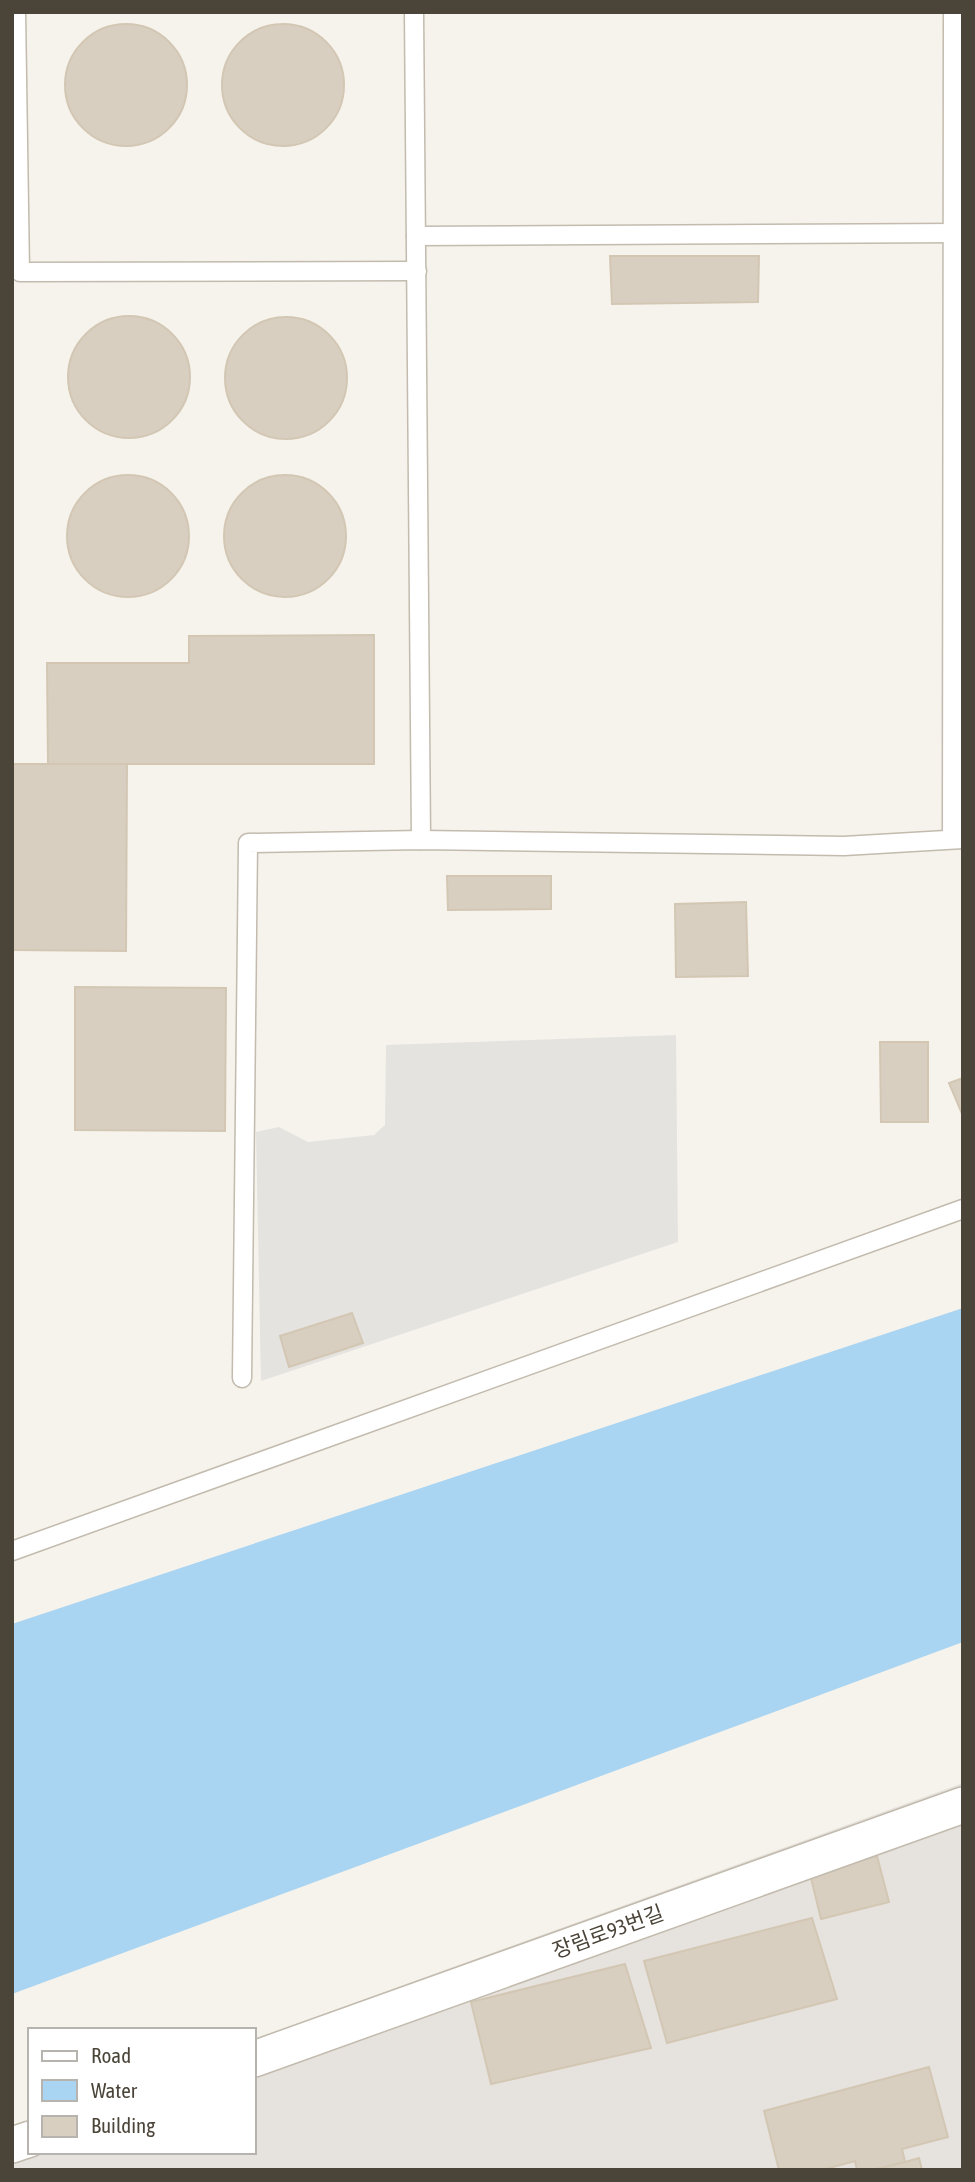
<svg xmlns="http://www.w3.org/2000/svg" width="975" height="2182" font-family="'Asap Condensed','Noto Sans KR',sans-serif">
<rect width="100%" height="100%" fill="#f6f3ec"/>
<path fill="#e6e2dd" d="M963,1783V2170H12V2126L30,2120V2152H254V2039Z"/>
<path fill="#e5e3e0" d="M676,1035L678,1242L261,1381L256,1132L279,1127L308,1142L374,1135L385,1125L386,1045Z"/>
<path fill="#a9d4f2" d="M963,1308V1642L12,1994V1624Z"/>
<g fill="#d8cfc1" stroke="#d3c7b4" stroke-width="2">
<circle cx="283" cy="85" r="61"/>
<circle cx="126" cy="85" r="61"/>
<path d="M610,256H759L758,302L612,304Z"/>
<circle cx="129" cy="377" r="61"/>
<circle cx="286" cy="378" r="61"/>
<circle cx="285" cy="536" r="61"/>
<circle cx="128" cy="536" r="61"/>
<path d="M374,635V764H48L47,663H189V636Z"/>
<path d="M12,764H127L126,951L12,950Z"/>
<path d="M447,876H551V909L448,910Z"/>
<path d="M746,902L748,976L676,977L675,904Z"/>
<path d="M75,987L226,988L225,1131L75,1130Z"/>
<path d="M880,1042H928V1122H881Z"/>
<path d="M963,1078V1116L949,1083Z"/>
<path d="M352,1313L363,1343L289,1367L280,1336Z"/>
<path d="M877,1856L889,1902L821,1919L810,1874Z"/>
<path d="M812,1918L837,1999L667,2043L644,1961Z"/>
<path d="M625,1964L651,2048L491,2084L471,2002Z"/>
<path d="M929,2067L948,2137L902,2149L905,2162L873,2170H857L855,2161L822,2170H779L764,2111Z"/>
<path d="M919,2158L922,2170H873L905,2162Z"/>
</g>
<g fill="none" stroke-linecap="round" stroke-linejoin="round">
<defs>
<g id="service">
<path d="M16,12L20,272L417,271"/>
<path d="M414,12L421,840"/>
<path d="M416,236L962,233"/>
<path d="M952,839L953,12"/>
<path d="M242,1378L248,843L421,840L844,846L963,839"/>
<path d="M12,1551L963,1209"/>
</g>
<g id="minor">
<path d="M254,2059L963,1805"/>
<path d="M12,2145L30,2139"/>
</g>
</defs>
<use href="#service" stroke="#c2bbae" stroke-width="21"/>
<use href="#minor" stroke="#c2bbae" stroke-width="38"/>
<use href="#service" stroke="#fff" stroke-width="18"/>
<use href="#minor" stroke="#fff" stroke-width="35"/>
</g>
<g text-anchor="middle" stroke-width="5" stroke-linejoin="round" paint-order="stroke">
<g font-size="21" fill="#4b4439" stroke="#fff">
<text transform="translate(608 1932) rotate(-20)" y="7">장림로93번길</text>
</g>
</g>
<rect width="975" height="2182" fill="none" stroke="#4b4439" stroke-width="28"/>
<rect x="28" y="2028" width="228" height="126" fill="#ffffff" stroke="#b7b4b0" stroke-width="2"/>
<rect x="42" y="2051" width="35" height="10" fill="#ffffff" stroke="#b7b4b0" stroke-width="2"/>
<text x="91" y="2063" font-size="21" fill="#4b4439">Road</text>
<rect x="42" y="2080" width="35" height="21" fill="#a9d4f2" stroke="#b7b4b0" stroke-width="2"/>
<text x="91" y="2098" font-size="21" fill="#4b4439">Water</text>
<rect x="42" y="2116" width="35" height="21" fill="#d8cfc1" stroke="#b7b4b0" stroke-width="2"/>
<text x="91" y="2133" font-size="21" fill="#4b4439">Building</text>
</svg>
